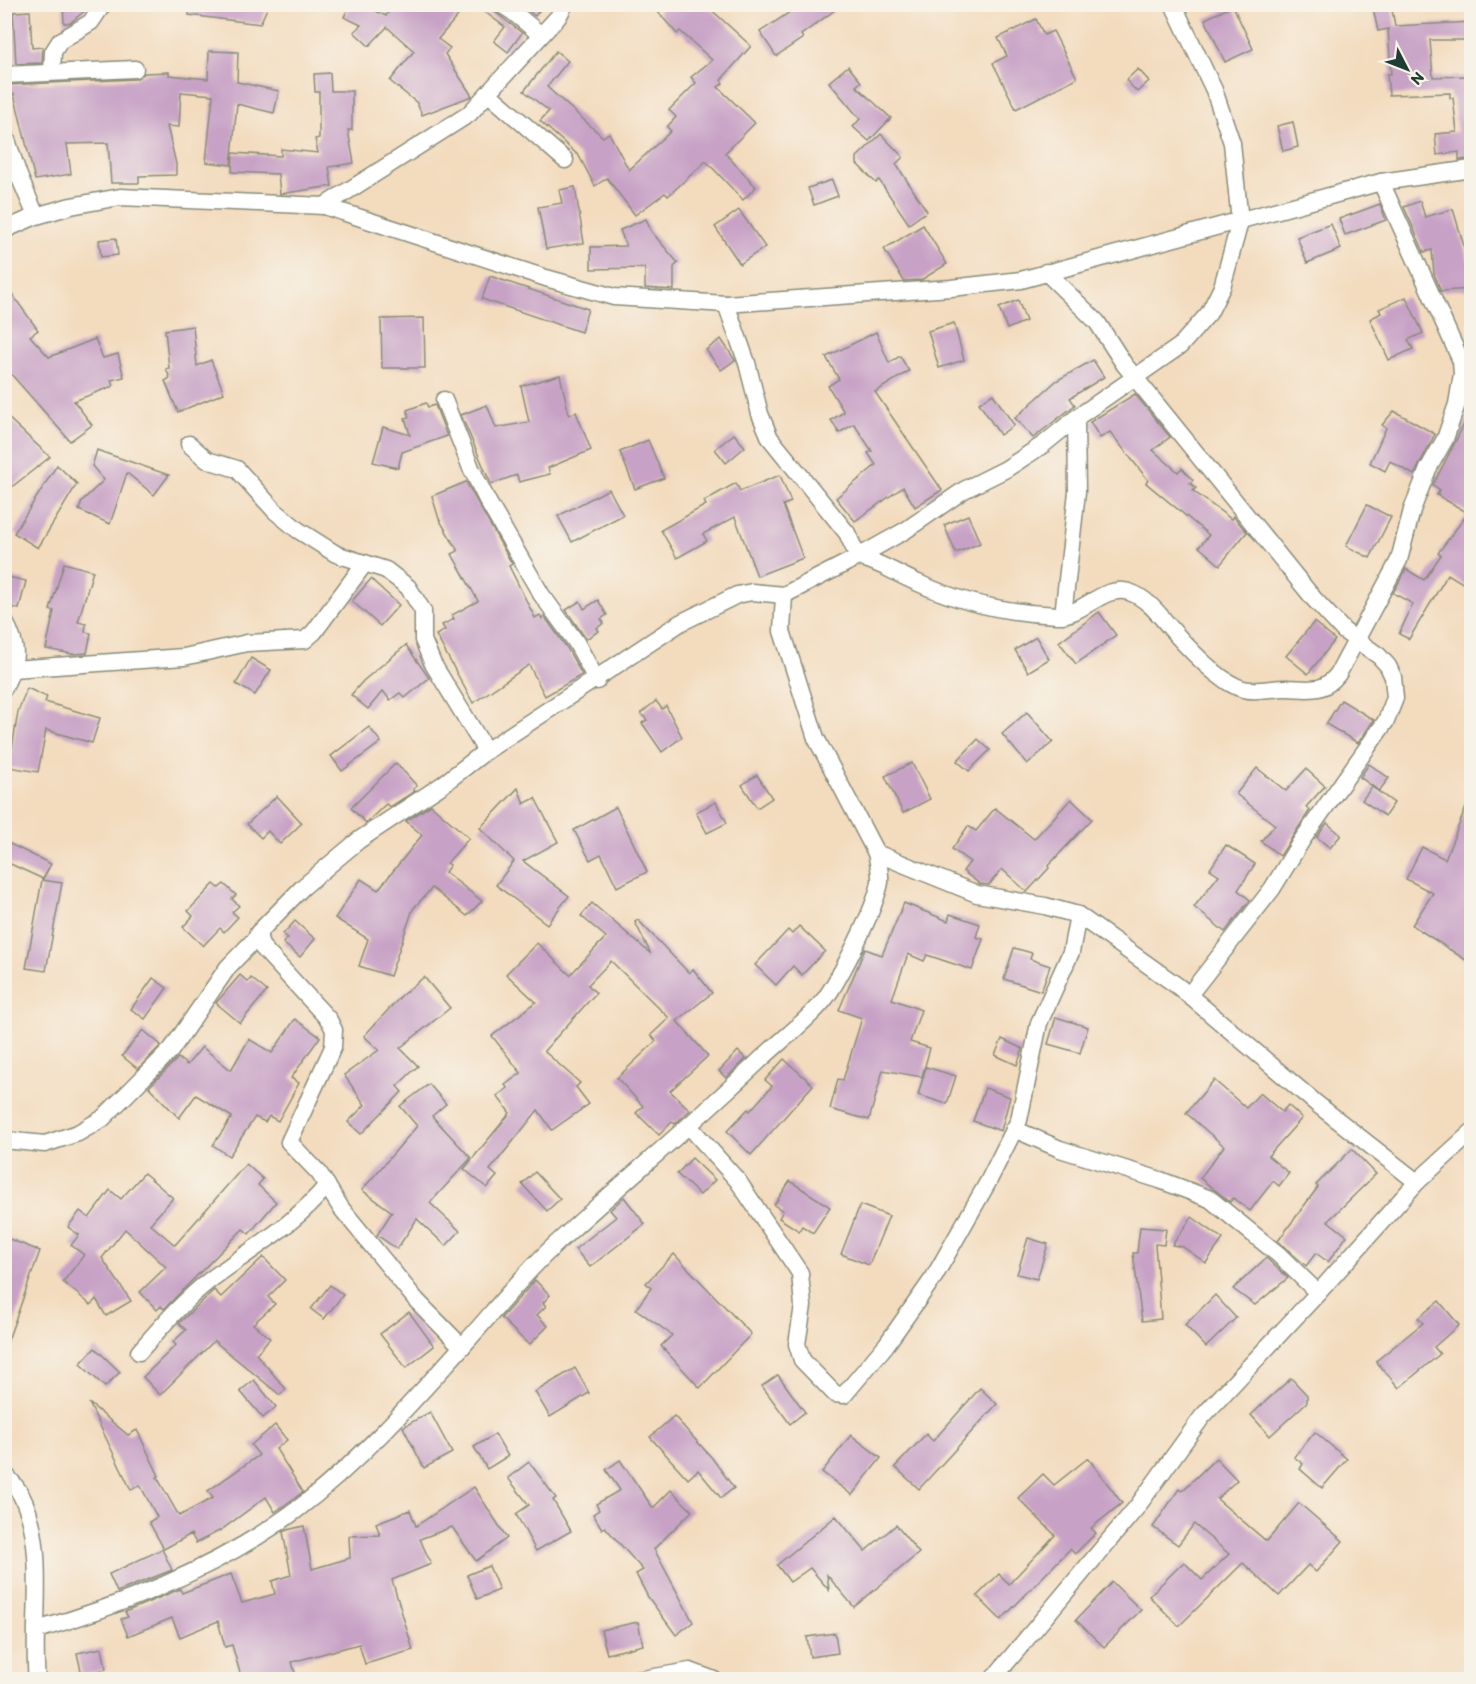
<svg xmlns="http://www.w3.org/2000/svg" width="1476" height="1684" font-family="Itim,sans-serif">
<rect width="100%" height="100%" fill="#f7f3e8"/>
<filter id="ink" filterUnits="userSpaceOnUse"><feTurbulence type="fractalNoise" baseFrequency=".0167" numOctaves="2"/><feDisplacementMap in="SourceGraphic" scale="12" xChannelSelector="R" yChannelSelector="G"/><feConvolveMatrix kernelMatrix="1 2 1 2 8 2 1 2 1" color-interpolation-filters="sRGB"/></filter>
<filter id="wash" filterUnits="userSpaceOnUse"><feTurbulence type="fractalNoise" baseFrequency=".008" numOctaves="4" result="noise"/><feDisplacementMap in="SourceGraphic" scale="24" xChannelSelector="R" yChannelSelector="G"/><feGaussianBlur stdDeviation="1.35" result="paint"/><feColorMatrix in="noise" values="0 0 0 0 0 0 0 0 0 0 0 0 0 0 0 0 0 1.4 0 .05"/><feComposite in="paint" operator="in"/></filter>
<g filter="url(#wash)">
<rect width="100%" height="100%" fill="#f3dbbe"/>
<g id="blocks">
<g fill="#c7a2c6">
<path d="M63,4H87V9L70,23H64Z"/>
<path d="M189,4H269L260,24L189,15Z"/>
<path d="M350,4H361L386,16L393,4H468L438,39L450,48L445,54L472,96L422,115L417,103L390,81L414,51L387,27L369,46L354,32L361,25L344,17Z"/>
<path d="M474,4H491L495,12L522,33L508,52L494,41L505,27Z"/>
<path d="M520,4H544L535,16Z"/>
<path d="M666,4H705L751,46L721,80L723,83L718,87L755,123L725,153L756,187L743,200L706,161L668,196L665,193L635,215L607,178L595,186L579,156L540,121L549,111L524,91L556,51L568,61L547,87L603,137L609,133L629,170L671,131L667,127L676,117L669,110L696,83L691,77L712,60L680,31L677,34L658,12Z"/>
<path d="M802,4H843L801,35L803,38L776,56L760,32Z"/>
<path d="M1372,4H1391L1395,26L1472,22V40H1430L1433,77L1468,76V82L1472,81V159L1459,160V152L1437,155L1435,134L1457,132L1453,98H1450V93L1389,95L1387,74H1391L1388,29L1378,31Z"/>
<path d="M1233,6L1253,49L1225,62L1205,19Z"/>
<path d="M30,11L32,48L43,47L42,63L16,64L13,12Z"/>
<path d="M1036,19L1044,35L1053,31L1077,78L1016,109L993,63L1007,56L998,38Z"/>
<path d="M209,51L238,52L237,82L279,91L274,113L237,104L231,165L206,162L213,95L181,92L179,127L167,126L176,164V175L139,176V183H111L108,143L67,144L71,174L35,180L14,94L6,95L5,85L135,79L145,73L169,72V75L208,79Z"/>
<path d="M848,66L861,82L856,86L891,118L869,141L853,127L860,119L829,82Z"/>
<path d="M1138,69L1149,81L1137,92L1126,80Z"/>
<path d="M330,73L331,91H352V130H348L354,163L329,167L332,186L280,194L278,174L232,172L233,153L281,156V149L318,153L315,139L319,138V92H315L314,74Z"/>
<path d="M1293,122L1298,147L1283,151L1277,126Z"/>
<path d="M881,134L903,157L896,164L927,211L909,224L879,180L876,183L857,164V157Z"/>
<path d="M832,180L838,196L814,205L808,188Z"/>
<path d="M575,187L584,243L546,249L538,207L562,203L559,190Z"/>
<path d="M1420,201L1425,217L1453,209L1468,260H1472V289L1441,291L1434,274L1432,250L1424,252L1404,207Z"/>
<path d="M1380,204L1386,220L1345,235L1339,219Z"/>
<path d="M739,210L765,247L740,264L715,227Z"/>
<path d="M646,219L651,231L678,263L674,267V290L645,288V268L591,269V247L626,246L620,230Z"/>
<path d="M1331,224L1341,249L1307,263L1297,237Z"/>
<path d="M923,225L947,264L921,280L904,281L884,249Z"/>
<path d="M116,238L118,255L101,257L99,240Z"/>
<path d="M490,276L588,309L581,332L482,299Z"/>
<path d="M4,283L38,330L30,336L49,357L95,339L103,358L118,354L124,377L111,380L113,386L74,401L92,425L70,441L4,366Z"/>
<path d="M1406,297L1423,333L1408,340L1413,349L1389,360L1370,319L1381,313L1379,309Z"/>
<path d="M1018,300L1026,321L1007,329L999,308Z"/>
<path d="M424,318L425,368H382L381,319Z"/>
<path d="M954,323L964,360L939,368L928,331Z"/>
<path d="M193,326L197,366L211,360L224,393L178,412L165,381L170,378L166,369L169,368L165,330Z"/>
<path d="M876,332L889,363L900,356L909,371L875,392L942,490L915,507L903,487L855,521L836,498L876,465L868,453L872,451L854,424L839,433L831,420L844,412L828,386L839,379L826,357Z"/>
<path d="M721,339L735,360L721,370L706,350Z"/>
<path d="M1093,360L1104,377L1070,398L1075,405L1033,438L1015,418L1056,381Z"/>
<path d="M560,375L569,415L576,412L591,450L548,468L550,474L519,482L517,475L491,484L461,415L487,405L496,428L529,422L521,386Z"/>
<path d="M993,394L1014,425L1000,435L979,403Z"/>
<path d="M1135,394L1170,437L1153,450L1178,472L1182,468L1193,480L1190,483L1196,488L1193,491L1231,519L1233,516L1247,532L1220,565L1199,547L1209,535L1146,483L1148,480L1110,432L1100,438L1090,422Z"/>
<path d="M426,403L428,407L435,405L447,436L402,452L398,468L373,462L383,427L410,435L405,418L409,417L407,410Z"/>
<path d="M1472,409V589L1448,574L1409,639L1399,634L1413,604L1393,593L1406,569L1424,580L1441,555L1438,553L1468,513L1437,495L1440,490L1433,485Z"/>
<path d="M1394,411L1435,434L1414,475L1390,461L1385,471L1370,463L1386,428L1382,425Z"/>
<path d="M4,414L50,457L4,493Z"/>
<path d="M734,434L745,447L726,463L715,449Z"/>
<path d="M648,440L664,478L635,489L620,452Z"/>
<path d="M97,450L105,453L169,475L154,495L127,473L110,524L79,510L82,501L104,480L92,466Z"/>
<path d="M57,465L77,484L38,548L14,533Z"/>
<path d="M780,475L791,502L783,505L803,558L757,576L735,517L703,534L707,541L677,558L661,530L706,505L704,501L736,483L740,491Z"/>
<path d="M466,482L512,564L509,566L535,618L540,615L542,619L545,617L567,648L582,675L545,696L529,665L473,703L436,635L445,630L442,625L454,619L452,615L478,601L452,554L458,551L439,519L432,496Z"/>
<path d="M609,489L623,515L572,542L558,516Z"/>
<path d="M1367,505L1391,517L1370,558L1346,546Z"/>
<path d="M968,515L980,543L956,553L944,525Z"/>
<path d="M64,563L93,571L78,622L86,624L85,632L91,633L87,653L72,654L46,649L54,611L50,610Z"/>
<path d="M4,576L26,581L19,609L4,605Z"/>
<path d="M371,579L399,605L380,626L352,601Z"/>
<path d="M598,600L607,615L601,619L604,623L597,628L599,631L586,639L566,610L580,601L584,609Z"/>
<path d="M1099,612L1116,635L1076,664L1059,642Z"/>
<path d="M1314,622L1335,640L1308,674L1286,656Z"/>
<path d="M1036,637L1049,659L1028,672L1015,650Z"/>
<path d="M406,645L429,678L405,698L400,693L390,700L383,691L368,709L351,695L363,681Z"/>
<path d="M251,658L271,670L255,695L236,684Z"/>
<path d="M27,688L47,697L45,702L100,718L92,743L46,730L38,772L9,767L18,712Z"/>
<path d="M1341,700L1374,720L1358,743L1326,724Z"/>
<path d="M656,701L662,709L666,706L682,737L662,752L642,723L647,720L641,713Z"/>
<path d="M1027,712L1053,742L1027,764L1002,734Z"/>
<path d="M369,727L381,742L342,771L331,756Z"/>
<path d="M978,739L990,750L969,771L957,761Z"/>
<path d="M396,763L417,786L413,789L415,791L390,807L386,804L366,823L351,808Z"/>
<path d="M912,763L930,799L903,813L885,776Z"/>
<path d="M1369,764L1389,778L1379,791L1360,777Z"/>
<path d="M1257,768L1286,791L1306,769L1325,786L1306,807L1310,810L1280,856L1261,841L1275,825L1236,794Z"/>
<path d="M757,775L772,798L757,808L742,785Z"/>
<path d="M1372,787L1394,803L1385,816L1362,800Z"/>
<path d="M518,788L524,804L535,798L558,842L523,861L569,896L547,924L496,885L514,861L480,828Z"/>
<path d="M1472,793V964L1412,925L1433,893L1406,879L1422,847L1445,859Z"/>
<path d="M277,796L302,823L280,844L268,831L261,838L247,824Z"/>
<path d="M1071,799L1092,819L1048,866L1049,868L1027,892L1002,869L989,885L980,884L963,871L970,862L952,849L968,826L976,831L995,808L1034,839Z"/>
<path d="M716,802L727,823L707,833L696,812Z"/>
<path d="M431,805L469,838L447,863L450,865L445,872L482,901L467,916L432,888L413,909L390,976L359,966L368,939L335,918L361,879L378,890L422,835L406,821Z"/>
<path d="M616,807L647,872L617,887L601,854L590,860L574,830Z"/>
<path d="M1327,823L1341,835L1330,848L1317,837Z"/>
<path d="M4,841L51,864L43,879L4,861Z"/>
<path d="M1226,845L1255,864L1238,890L1250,900L1225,932L1194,907L1219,875L1210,869Z"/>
<path d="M42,880L62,883L46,971L26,968Z"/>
<path d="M214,884L219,888L224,884L236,895L232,899L239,906L232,912L238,917L224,932L220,928L203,946L183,927L193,916L188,911Z"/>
<path d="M592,903L651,954L635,922L638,920L689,973L693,969L712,993L677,1021L708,1056L670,1091L690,1110L675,1124L672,1122L659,1135L636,1113L643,1106L617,1078L656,1041L651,1035L669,1018L611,961L588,985L596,993L544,1051L580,1083L576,1087L589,1104L552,1130L538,1110L490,1170L497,1176L487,1188L464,1169L510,1113L497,1096L508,1088L505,1085L521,1073L492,1036L536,1002L506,974L537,943L570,975L606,937L581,916Z"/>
<path d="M904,903L948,921L950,914L980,924L976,937L983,939L972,970L927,955L924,961L908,954L892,999L921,1010L910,1042L930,1048L922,1077L883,1070L869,1120L830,1109L838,1079L843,1080L862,1018L839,1010L865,949L882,955Z"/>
<path d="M295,921L315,939L300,957L283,943L288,938L283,934Z"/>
<path d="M799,926L825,951L802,975L793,966L776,985L755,965L788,930L792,934Z"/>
<path d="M1014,948L1032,953L1030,959L1050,966L1041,991L1004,979Z"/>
<path d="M240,975L248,982L251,978L267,991L240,1023L216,1003Z"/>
<path d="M424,977L450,1008L400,1048L418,1066L397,1086L402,1092L361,1134L348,1122L365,1105L344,1075L379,1050L364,1036L402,995Z"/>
<path d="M153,978L167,988L145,1019L131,1009Z"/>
<path d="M1056,1017L1088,1027L1080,1053L1048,1044Z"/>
<path d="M295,1019L320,1037L291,1078L299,1083L278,1121L269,1116L265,1122L255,1117L229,1156L213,1145L232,1117L196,1095L179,1118L149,1087L178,1058L187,1065L202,1047L231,1070L249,1039L272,1053Z"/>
<path d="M143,1030L161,1045L138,1069L122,1056Z"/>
<path d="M1002,1039L1023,1049L1017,1065L995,1055Z"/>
<path d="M738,1051L746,1059L726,1078L719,1071Z"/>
<path d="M784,1059L813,1085L751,1155L727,1131L748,1109L750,1111L772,1086L765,1080Z"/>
<path d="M926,1067L956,1076L947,1104L918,1095Z"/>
<path d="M1214,1080L1246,1108L1260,1093L1282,1112L1288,1105L1302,1118L1268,1156L1289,1173L1279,1186L1273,1181L1250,1211L1233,1198L1230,1202L1200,1178L1224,1146L1186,1113Z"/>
<path d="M429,1084L446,1104L432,1116L471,1158L430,1203L460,1231L446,1246L417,1219L397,1249L377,1235L392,1212L362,1190L417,1126L400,1106Z"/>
<path d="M985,1088L1010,1097L1001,1131L973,1121Z"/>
<path d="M1352,1149L1376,1174L1328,1221L1347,1236L1328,1262L1316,1253L1306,1266L1278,1241L1318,1187L1316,1185Z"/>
<path d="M692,1158L715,1180L700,1195L677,1174Z"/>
<path d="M246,1164L263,1179L258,1185L276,1202L249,1234L243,1229L164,1309L161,1306L157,1310L140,1292L166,1267L125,1229L102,1258L131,1301L106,1316L96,1299L91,1305L63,1282L84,1255L71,1245L79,1235L68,1227L80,1211L89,1218L110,1190L121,1199L144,1173L173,1198L150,1224L175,1245Z"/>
<path d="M535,1172L560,1199L547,1211L522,1184Z"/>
<path d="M790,1181L830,1207L813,1233L802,1226L799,1231L779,1218L783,1211L774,1205Z"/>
<path d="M624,1197L645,1224L590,1267L575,1249L616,1217L610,1210Z"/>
<path d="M860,1205L889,1216L869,1265L841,1254Z"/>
<path d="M1192,1217L1223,1239L1206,1263L1183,1247L1172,1245Z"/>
<path d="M1140,1227L1166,1229L1164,1245L1155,1244L1161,1319L1142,1321L1133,1253H1137Z"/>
<path d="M4,1237L40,1251L7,1343H4Z"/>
<path d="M1028,1238L1048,1244L1037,1279L1017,1274Z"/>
<path d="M674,1254L751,1334L700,1388L661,1346L672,1335L636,1309L651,1288L646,1283Z"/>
<path d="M263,1257L285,1280L268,1297L275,1304L253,1324L270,1338L256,1354L286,1389L280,1395L214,1341L160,1395L143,1377L176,1345L173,1342L186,1330L179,1323L214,1290L221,1297Z"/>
<path d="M1266,1258L1288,1278L1255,1305L1233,1289Z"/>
<path d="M535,1280L550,1295L543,1303L546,1306L537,1315L548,1326L529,1345L501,1318Z"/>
<path d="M330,1285L343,1295L324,1319L311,1309Z"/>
<path d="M1215,1295L1236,1318L1206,1347L1185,1325Z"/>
<path d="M1439,1301L1459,1325L1434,1347L1440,1354L1399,1388L1376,1361L1423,1323L1418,1318Z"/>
<path d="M409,1312L434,1346L406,1368L380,1334Z"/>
<path d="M95,1348L120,1372L105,1387L80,1364Z"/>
<path d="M575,1368L589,1393L550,1417L535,1392Z"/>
<path d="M778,1375L805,1412L790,1424L762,1386Z"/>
<path d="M1291,1378L1307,1395V1402L1270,1436L1251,1415Z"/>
<path d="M254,1380L276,1407L263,1418L240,1391Z"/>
<path d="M980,1388L997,1404L919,1489L895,1467L926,1434L933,1441Z"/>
<path d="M89,1403L128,1435L137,1430L159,1476L157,1477L179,1516L213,1498L208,1491L259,1455L251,1445L275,1425L287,1440L276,1449L303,1492L275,1512L266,1497L221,1530L196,1543L191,1534L164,1549L149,1522L157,1517L140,1485L131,1490Z"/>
<path d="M430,1412L452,1453L424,1468L403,1427Z"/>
<path d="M674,1416L712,1458L734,1488L721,1498L698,1470L688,1479L650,1437Z"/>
<path d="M1315,1432L1347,1459L1322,1488L1300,1469L1303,1464L1294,1457Z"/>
<path d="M495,1434L508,1456L487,1469L474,1447Z"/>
<path d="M851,1435L881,1458L852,1495L822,1472Z"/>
<path d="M1088,1458L1122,1503L1091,1528L1096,1533L1075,1554L1070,1549L1001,1620L977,1596L999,1574L1009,1584L1055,1535L1018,1498L1043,1474L1054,1485Z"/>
<path d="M1216,1458L1237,1480L1217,1499L1265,1540L1267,1541L1299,1503L1343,1541L1316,1572L1308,1565L1279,1596L1243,1563L1179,1626L1149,1596L1184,1562L1202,1580L1229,1554L1194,1524L1178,1545L1153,1527L1179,1489L1182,1491Z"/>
<path d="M620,1460L653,1508L671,1490L692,1511L654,1549L693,1622L676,1635L648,1597L636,1574L643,1570L605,1527L602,1529L593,1514L599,1510L596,1504L620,1490L606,1470Z"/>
<path d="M529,1462L556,1498L553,1500L571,1531L536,1551L516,1514L529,1505L508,1478Z"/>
<path d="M474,1487L507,1538L476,1561L452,1527L420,1539L431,1564L392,1580L413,1650L365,1664L359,1644L292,1662L297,1680H242L232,1645L225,1647L218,1621L180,1637L172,1618L128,1636L121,1619L128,1617L125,1612L180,1589L182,1593L231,1574L242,1603L275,1594L272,1581L291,1575L283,1532L287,1530L304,1526L312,1569L350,1558L349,1536L380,1535L376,1523L410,1510L416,1526Z"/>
<path d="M836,1516L865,1551L896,1525L919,1553L854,1607L827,1575L829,1590L810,1568L790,1582L777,1565Z"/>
<path d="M162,1549L172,1570L117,1592L109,1574Z"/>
<path d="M489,1566L499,1590L477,1599L467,1575Z"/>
<path d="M1112,1582L1141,1610L1104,1647L1076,1620Z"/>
<path d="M638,1622L643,1645L607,1654L601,1630Z"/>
<path d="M835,1633L838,1653L810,1657L807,1637Z"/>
<path d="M102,1648L106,1669L82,1675L77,1653Z"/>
</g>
</g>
</g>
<g filter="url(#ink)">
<use href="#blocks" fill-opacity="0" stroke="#898c79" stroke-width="1.5"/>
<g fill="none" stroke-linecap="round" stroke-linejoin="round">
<defs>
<g id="street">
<path d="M501,4L513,12L541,35"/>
<path d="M52,72L53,52L60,41L91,22L103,4"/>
<path d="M4,75L135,69"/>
<path d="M490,95L565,160"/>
<path d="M4,131L19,176L36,216"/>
<path d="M324,206L469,114L558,17L565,4"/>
<path d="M4,230L36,216L71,206L120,197L324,206L546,278L614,297L726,304L951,288L1021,280L1381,182L1472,169"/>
<path d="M1046,272L1097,322L1124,364L1314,599L1344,631L1379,656L1388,666L1393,677L1395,698L1386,721L1302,840L1272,889L1189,995"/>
<path d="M726,304L747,363L760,414L770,438L847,533L858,557C880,562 895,573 916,582C961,603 1008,613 1057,615C1083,616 1103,584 1129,592C1148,598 1161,617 1173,631C1189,649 1221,683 1243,689C1258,693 1274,687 1288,688C1311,689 1323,693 1338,674L1399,560L1412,510L1428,469L1445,439L1457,404L1462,374L1461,361L1381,182"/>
<path d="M444,400L471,468L488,502L541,594L576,642L597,681"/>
<path d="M189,444L207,460L237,469L275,511L298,530L336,554L386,570L408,587L423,611V640L433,664L486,751"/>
<path d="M1063,615L1077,492L1076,418"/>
<path d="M4,620C20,649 17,659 4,688"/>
<path d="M13,669L184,657L247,643L305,640L314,632L365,563"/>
<path d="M876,853L977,894L1045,906L1078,915L1179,987L1317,1104L1417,1182"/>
<path d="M690,1127L738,1181L800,1273L803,1306L797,1344L802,1360L835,1394L844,1395L886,1345L934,1277L988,1182L1019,1120L1039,1023L1071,952L1078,915"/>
<path d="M1014,1129L1060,1149L1160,1180L1210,1199L1279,1255L1318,1293"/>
<path d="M4,1140L45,1144L78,1133L102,1119L171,1050L228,967L257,937"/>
<path d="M462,1347L417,1301L341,1208L319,1173L289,1142L333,1047L334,1030L329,1020L261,946L258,933L303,887L359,840L442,785L486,751L680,623L737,595L752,592L784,595L858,557L906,530L964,490L1006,469L1044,444L1076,418L1180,346L1209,313L1222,287L1240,222L1232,143L1214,90L1173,4"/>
<path d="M139,1352C161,1327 183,1301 210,1280C250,1250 296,1224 327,1185"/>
<path d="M4,1473C10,1480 17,1487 21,1495C48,1545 31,1625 37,1680"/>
<path d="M37,1630C127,1604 219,1567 295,1511C357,1464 408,1407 460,1349C492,1314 521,1276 556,1244C623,1182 693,1124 759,1061C780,1041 806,1022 824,1000C840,979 876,907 880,882C881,873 878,862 876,853L816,738L782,631L784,595"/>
<path d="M637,1680L690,1671L714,1680"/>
<path d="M992,1680L1137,1507L1202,1417L1318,1293L1417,1182L1472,1132"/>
</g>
</defs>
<use href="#street" stroke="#898c79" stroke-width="19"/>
<use href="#street" stroke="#fff" stroke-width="16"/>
</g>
</g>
<rect width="1476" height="1684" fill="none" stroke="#f7f3e8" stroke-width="24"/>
<g transform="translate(1407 69) rotate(132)" stroke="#f7f3e8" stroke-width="4.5" paint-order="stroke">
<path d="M0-4.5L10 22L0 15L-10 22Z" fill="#1f3d34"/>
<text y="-9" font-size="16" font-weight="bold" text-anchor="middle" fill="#1f3d34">N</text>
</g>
</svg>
